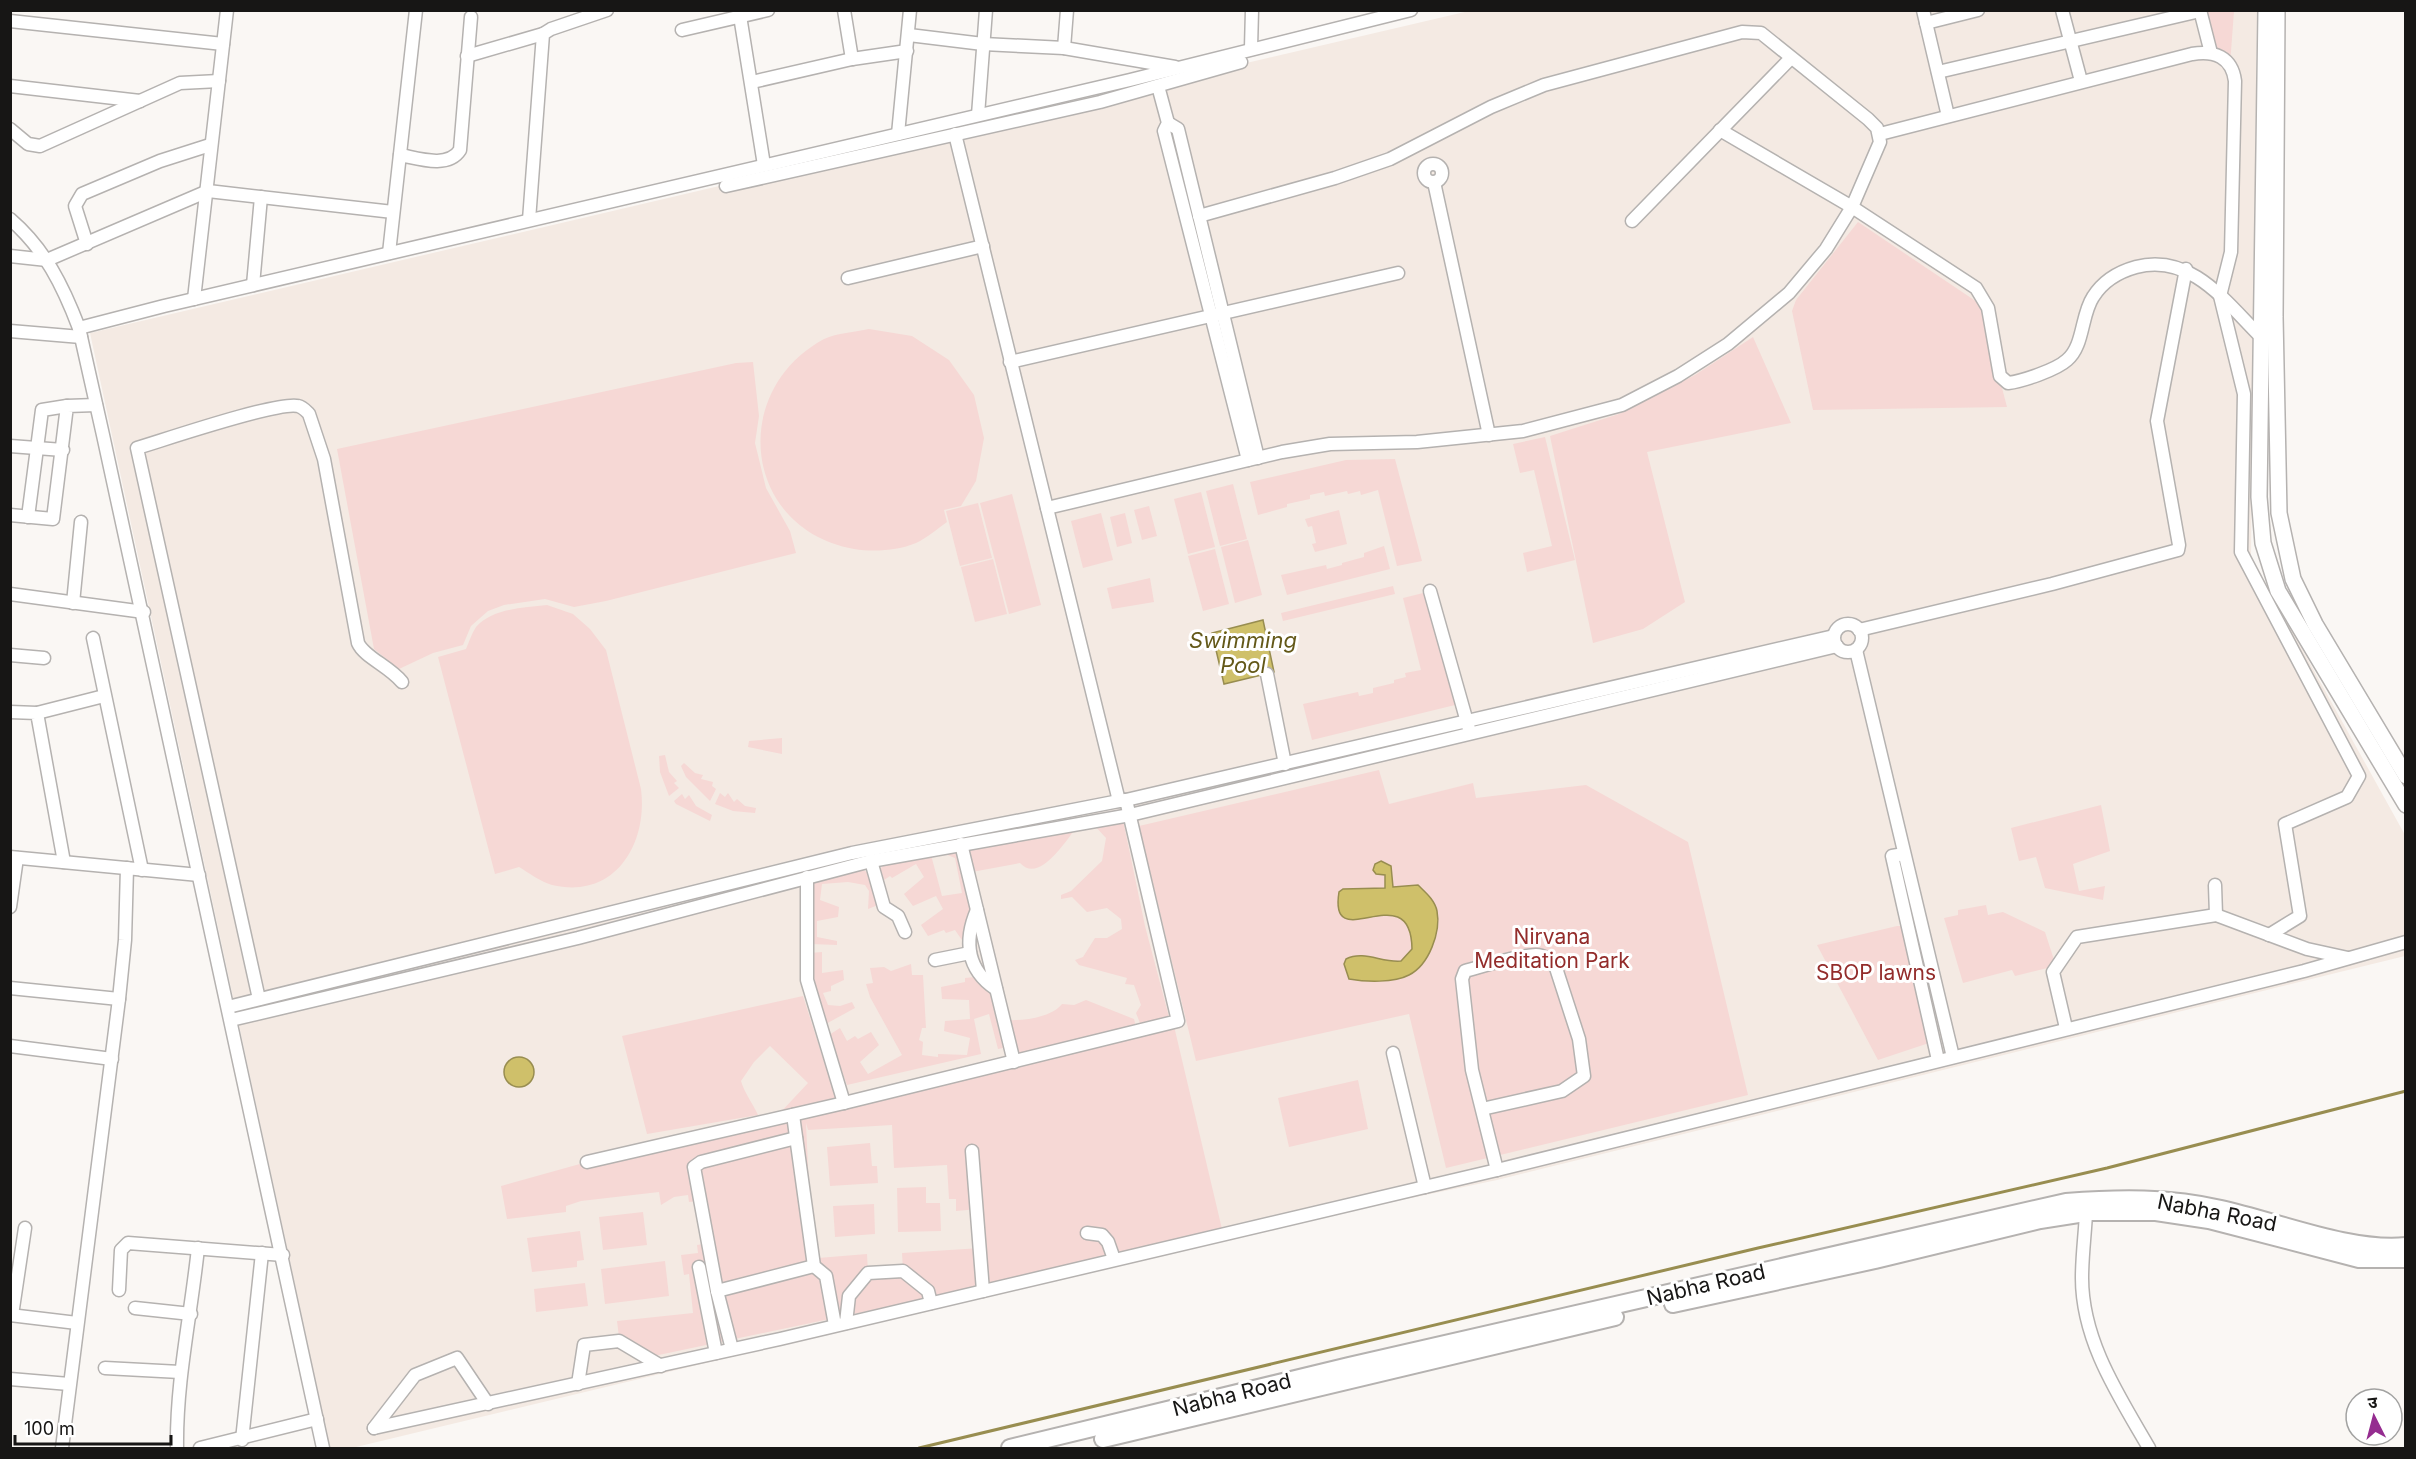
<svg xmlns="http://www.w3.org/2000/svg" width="2416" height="1459" font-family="Inter,'Noto Sans Devanagari',sans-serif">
<rect width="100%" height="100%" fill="#faf7f4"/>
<path fill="#f4eae3" d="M1469,11H2257L2251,557L2405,835V956L1497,1180L1263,1229L352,1448H330L90,333Z"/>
<g fill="#f6d8d5" fill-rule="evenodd">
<path d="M2202,11H2234L2230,65L2210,50Z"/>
<path d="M1858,222L1980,304L2007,407L1813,410L1792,311L1796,300Z"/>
<path d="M869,329L912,336L949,360L974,395L984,438L976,481L961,506L944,510L947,522C937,529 927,538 916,543C897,551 873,552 854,549C743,529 728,391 824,339C837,333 855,332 869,329Z"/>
<path d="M1753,337L1791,423L1647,452L1685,602L1643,629L1593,643L1550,436L1619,414L1695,375Z"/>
<path d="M753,362L759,416L755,443L766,488L790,531L796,553L606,601L574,607L545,599L504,605L488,611L471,626L463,645L433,653L399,669L374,649L337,449L736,363Z"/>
<path d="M1545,437L1575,560L1527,572L1523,553L1552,546L1534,470L1520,473L1513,444Z"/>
<path d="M1395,459L1422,561L1397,566L1378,490L1361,495L1360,491L1348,494L1347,491L1325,496L1324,492L1310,495V499L1287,504V507L1258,515L1250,482L1346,460Z"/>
<path d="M1233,484L1247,539L1220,546L1206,491Z"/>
<path d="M1201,492L1215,547L1188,554L1174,499Z"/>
<path d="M1012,494L1041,605L1009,614L980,503Z"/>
<path d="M978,503L992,558L960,566L946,511Z"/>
<path d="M1149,506L1157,536L1142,540L1134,510Z"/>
<path d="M1339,510L1347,544L1315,552L1312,544L1316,543L1312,526L1308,527L1305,519Z"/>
<path d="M1101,513L1113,560L1083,568L1071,521Z"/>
<path d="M1125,513L1132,543L1117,547L1110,517Z"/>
<path d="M1248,540L1262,595L1235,603L1221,547Z"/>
<path d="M1384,546L1390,569L1287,595L1281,575L1326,565L1327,569L1342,565V563L1364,557V553Z"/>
<path d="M1215,549L1229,604L1203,611L1188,556Z"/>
<path d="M993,559L1007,614L975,622L961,567Z"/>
<path d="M1150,578L1154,602L1112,609L1107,588Z"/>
<path d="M1393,586L1395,594L1283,621L1281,613Z"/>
<path d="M1427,592L1455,705L1312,740L1303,704L1358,692L1359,696L1373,693V688L1394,683V680L1406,677L1405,673L1421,670L1403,598Z"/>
<path d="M547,605L573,614L590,629L606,650L641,789C648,844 615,900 552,885C541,882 529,873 519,867L495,874L438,657L466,649C469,642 472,633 476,627C493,608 523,608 547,605Z"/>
<path d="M782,738V754L748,747L749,741Z"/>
<path d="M665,755L669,772L677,781L674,783L679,788L669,796L660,772L659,756Z"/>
<path d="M684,763L695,773L703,775L701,779L713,782L712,786L716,789L710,801L686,777L681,766Z"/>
<path d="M1379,770L1389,804L1473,783L1476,798L1586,785L1688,842L1748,1095L1446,1168L1409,1014L1196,1061L1139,826Z"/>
<path d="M720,793L725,797L728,793L734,802L737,799L745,806L756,808L755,813L733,811L715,804Z"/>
<path d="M682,794L685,799L689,795L696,806L712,815L710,821L676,804L674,801Z"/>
<path d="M2101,805L2110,851L2073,864L2079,891L2105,886L2103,900L2045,888L2036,857L2019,861L2011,828Z"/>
<path d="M1123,820L1145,926L1169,1017L1140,1023L1136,1013L1141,1005L1134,985L1125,984L1127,978L1079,965L1075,960L1083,957L1095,938H1107L1122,929L1121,919L1107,908L1087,912L1072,897L1061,899V895L1071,891L1102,861L1106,838L1095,826Z"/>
<path d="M1076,828C1065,842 1039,884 1020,863L972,872L967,848Z"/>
<path d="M954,851L957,853L970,905L964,943L955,930L946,933L944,930L928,936L921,925L943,909L936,896L913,906L904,894L924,877L916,864L892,878L890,876L884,880L880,869L884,865L931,855L942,896L962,893L955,858L945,854Z"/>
<path d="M863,870L869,873L878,905L868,909L869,891L865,885L848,882L822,884L820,900L839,907L838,917L817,921V937L837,941V945L810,944L812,882Z"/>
<path d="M1986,905L1988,915L2003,912L2045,932L2056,966L2015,976L2012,970L1963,983L1944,918L1958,915V910Z"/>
<path d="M1897,926H1905L1932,1042L1878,1060L1817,945Z"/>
<path d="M822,952V973L843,970L844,980L831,986V991L823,993L828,1005L840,1006L852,1002L855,1008L824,1025L814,1009L810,953Z"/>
<path d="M911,964L912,975H923L926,1028H922L919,1040L923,1042L922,1055L938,1057V1054L967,1055L970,1038L944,1031L945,1021L970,1019L969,1000L942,999L941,987L965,982V978L975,977L990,993L1003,1048L998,1049L989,1014L974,1019L981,1054L847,1085L829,1035L840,1028L847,1041L855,1036L858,1039L871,1032L879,1045L860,1062L868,1074L902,1055L870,997L866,984L873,983L870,968L884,967L891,971Z"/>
<path d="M803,996L836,1099L779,1114L808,1083L770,1046L754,1062L741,1081C745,1094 752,1102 758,1115L647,1134L622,1036Z"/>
<path d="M1086,1000L1134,1019L1136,1027L1017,1057L1008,1020C1024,1021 1052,1017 1062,1004L1074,1005Z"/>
<path d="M1174,1026L1222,1229L920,1300L654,1356L619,1337L617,1321L693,1313L689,1274L684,1275L681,1255L698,1253L697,1245L703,1244L698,1201L689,1202L688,1195L674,1197L661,1205L659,1192L581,1201L566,1206V1212L507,1219L501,1186L587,1162ZM806,1123L808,1130L892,1125L894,1168L947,1165L949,1199H956V1211L978,1209L981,1248L902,1253L903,1271L868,1273L867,1254L818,1258L812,1253Z"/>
<path d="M1358,1080L1368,1129L1289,1147L1278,1098Z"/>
<path d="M870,1143L872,1166H877L878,1183L830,1186L827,1147Z"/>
<path d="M926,1187V1203H940L941,1231L898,1232L897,1188Z"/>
<path d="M874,1204L875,1234L835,1237L833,1206Z"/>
<path d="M643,1212L647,1245L603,1250L599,1217Z"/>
<path d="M580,1231L584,1260L577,1261V1267L532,1272L527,1238Z"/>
<path d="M665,1261L669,1296L605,1304L601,1269Z"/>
<path d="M585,1283L588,1306L536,1312L534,1289Z"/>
</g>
<g fill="#cfc06a" stroke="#988d50" stroke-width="1.5">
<path d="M1263,620L1274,672L1224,684L1212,633Z"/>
<path d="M1381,861L1391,866L1393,887L1418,885C1425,892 1435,900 1437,911C1441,932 1429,965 1409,975C1394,983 1366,982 1349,979L1344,964L1346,959C1364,950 1382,963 1401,961L1412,949C1411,873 1328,959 1339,892L1343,889L1385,888V875L1376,874L1373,870L1375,864Z"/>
<circle cx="519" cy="1072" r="15"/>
</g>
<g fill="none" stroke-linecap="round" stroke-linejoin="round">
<path stroke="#988d50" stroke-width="3" d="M919,1448L1758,1248L2107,1168L2406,1091"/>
<defs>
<g id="minor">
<path d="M844,10L852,59"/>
<path d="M1923,10L1948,116"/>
<path d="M2062,10L2081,81"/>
<path d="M2200,10L2211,53"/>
<path d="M740,16L764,165"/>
<path d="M10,21L223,44"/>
<path d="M1926,23L1978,10"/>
<path d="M682,30L768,10"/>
<path d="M909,35L983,44L1064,48L1175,67"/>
<path d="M1064,48L1067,10"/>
<path d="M1251,48L1252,10"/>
<path d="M467,56L543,34"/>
<path d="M1938,72L2200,11"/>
<path d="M752,82L852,59L907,51"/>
<path d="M10,86L140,101"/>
<path d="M1158,86L1168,123L1164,131L1248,460"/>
<path d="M978,115L986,10"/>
<path d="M1168,123L1178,129L1258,458"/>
<path d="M10,129L28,144L40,146L180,83L219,81"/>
<path d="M1720,130L1852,207L1976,288L1988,308L2000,376L2008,383C2023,381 2056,370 2067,360C2084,346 2081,315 2093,297C2103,281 2118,272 2136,267C2191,253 2225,301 2260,336"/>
<path d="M898,134L910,10"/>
<path d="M1880,134L2192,54C2214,50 2232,57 2235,81L2231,252L2220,296L2244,394L2241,552L2359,776L2347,797L2285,824L2300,916L2269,935"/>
<path d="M400,155C417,158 448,169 460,150L471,17"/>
<circle cx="1433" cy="173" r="9"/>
<path d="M1434,182L1489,435"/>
<path d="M726,186L1100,102L1241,62"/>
<path d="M10,219C45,249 63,286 79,328C163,701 243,1075 323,1448"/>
<path d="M529,220L543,34L551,29L607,10"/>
<path d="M1632,221L1790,59"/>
<path d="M87,244L75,206L82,194L160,161L210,145"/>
<path d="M389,253L416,10"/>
<path d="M10,256L47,260L208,191L393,212"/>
<path d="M848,278L983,246"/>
<path d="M253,285L261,197"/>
<path d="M194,299L227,10"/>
<path d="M79,328L164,306L1130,80L1411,10"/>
<path d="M10,331L81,337"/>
<path d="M1010,362L1398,273"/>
<path d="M10,446L63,450"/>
<path d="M1047,508L1282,452L1330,444L1417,442L1523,431L1622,405L1678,376L1728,344L1789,293L1826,249L1852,207L1880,142L1877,128L1868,119L1761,33L1742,32L1544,85L1491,107L1390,159L1335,178L1199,216"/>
<path d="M10,515L53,519L67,406L96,405"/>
<path d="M28,517L42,410L67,406"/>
<path d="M1430,591L1469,729"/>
<path d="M10,594L144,612"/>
<path d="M73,603L81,522"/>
<circle cx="1848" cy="638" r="14"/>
<path d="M1859,630L2052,584L2178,550L2179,545L2157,421L2186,269"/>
<path d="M93,638L142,870"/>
<path d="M1856,650L1953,1057"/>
<path d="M10,655L44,658"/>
<path d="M1267,674L1285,764"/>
<path d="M10,712L37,713L64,862"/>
<path d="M37,713L104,696"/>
<path d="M1126,800L1834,636"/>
<path d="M961,844L1014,1062"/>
<path d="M1904,854L1892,856L1938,1060"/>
<path d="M10,857L199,875"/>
<path d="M871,861L884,907L898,916L905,932"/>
<path d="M807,877V980L844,1103"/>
<path d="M2215,885L2216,915"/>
<path d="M10,907L17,858"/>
<path d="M977,910C964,940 966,969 996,989"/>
<path d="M935,960L970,953"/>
<path d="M10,988L119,999"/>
<path d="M259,999L137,448C164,440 278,401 298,406C303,407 306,411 309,414L324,459L358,643C364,657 389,666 402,682"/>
<path d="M228,1007L852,853L1119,801"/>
<path d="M231,1020L578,938L871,861L1130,815L1837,646"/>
<path d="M2066,1028L2053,972L2077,937L2216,915L2307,949L2348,958"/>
<path d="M10,1046L112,1059"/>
<path d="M1393,1053L1425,1187"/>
<path d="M1482,1109L1562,1091L1584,1076L1579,1039L1556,968C1551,961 1545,955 1536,955C1514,956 1487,965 1465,971L1462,979L1472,1070L1497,1170"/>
<path d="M793,1115L814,1266L826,1276L835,1325"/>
<path d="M972,1151L983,1291"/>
<path d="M587,1162L844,1103L1178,1021L1126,800L1119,801L955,134"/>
<path d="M2086,1213C2085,1234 2082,1256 2082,1278C2082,1341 2119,1396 2149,1448"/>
<path d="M1087,1233L1102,1235L1108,1242L1114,1259"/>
<path d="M699,1267L716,1353"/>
<path d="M119,1290L121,1250L128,1243L283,1255"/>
<path d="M717,1291L814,1266"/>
<path d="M135,1308L191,1314"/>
<path d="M10,1315L77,1323"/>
<path d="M12,1315L25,1228"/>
<path d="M846,1323L849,1296L868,1273L903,1271L928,1291L931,1303"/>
<path d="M732,1349L717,1291L694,1167L701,1162L796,1138"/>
<path d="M105,1368L180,1372"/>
<path d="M10,1379L69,1384"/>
<path d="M578,1384L584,1345L619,1341L661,1366"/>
<path d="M374,1428L780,1339L1497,1170L2304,971L2406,942"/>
<path d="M374,1428L415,1375L457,1358L488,1404"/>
<path d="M242,1440L262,1253"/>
<path d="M62,1448L119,999L125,940L127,868"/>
<path d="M177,1448C176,1381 191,1315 198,1248"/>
<path d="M200,1448L317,1419"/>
</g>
<g id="tertiary">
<path d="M2266,10L2259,497L2263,543L2278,591L2406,805"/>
<path d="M2277,10L2275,317L2279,513L2293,579L2315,624L2406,776"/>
</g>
<g id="secondary">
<path d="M1673,1304L1875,1260L2040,1220L2091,1212H2156L2209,1220L2359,1259H2406"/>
<path d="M1103,1439L1615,1317"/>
<path d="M1010,1448L1349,1366L2066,1202C2118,1198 2170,1197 2221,1209C2276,1221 2351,1252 2406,1246"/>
</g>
</defs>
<use href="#minor" stroke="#b5b2b0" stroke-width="15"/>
<use href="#tertiary" stroke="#b5b2b0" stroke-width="18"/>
<use href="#secondary" stroke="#b5b2b0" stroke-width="20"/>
<use href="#minor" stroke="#fff" stroke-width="12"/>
<use href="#tertiary" stroke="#fff" stroke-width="15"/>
<use href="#secondary" stroke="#fff" stroke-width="16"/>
</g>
<g text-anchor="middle" stroke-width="6" stroke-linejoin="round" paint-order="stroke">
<g font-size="21" fill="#932c2b" stroke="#fff">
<text x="1552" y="944">Nirvana<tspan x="1552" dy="24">Meditation Park</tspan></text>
<text x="1876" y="980">SBOP lawns</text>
</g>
<g font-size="21" fill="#171615" stroke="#fff">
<text transform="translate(2217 1213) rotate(11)" y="7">Nabha Road</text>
<text transform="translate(1706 1285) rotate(-13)" y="7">Nabha Road</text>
<text transform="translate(1232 1395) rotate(-14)" y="7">Nabha Road</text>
</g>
<g font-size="22" font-style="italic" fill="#635818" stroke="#fff">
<text x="1243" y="648">Swimming<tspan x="1243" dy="25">Pool</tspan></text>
</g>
</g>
<rect width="2416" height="1459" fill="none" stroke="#171615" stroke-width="24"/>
<g transform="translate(2374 1417) rotate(354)"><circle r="28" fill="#ffffff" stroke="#a2a2a1" stroke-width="1.5"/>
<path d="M0-4.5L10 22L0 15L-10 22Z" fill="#952d90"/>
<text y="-9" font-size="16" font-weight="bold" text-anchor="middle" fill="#171615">उ</text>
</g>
<path d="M15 1435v9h156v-9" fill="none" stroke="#171615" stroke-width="3"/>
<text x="24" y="1435" font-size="18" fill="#171615" stroke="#ffffff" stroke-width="4.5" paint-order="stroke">100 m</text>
</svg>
